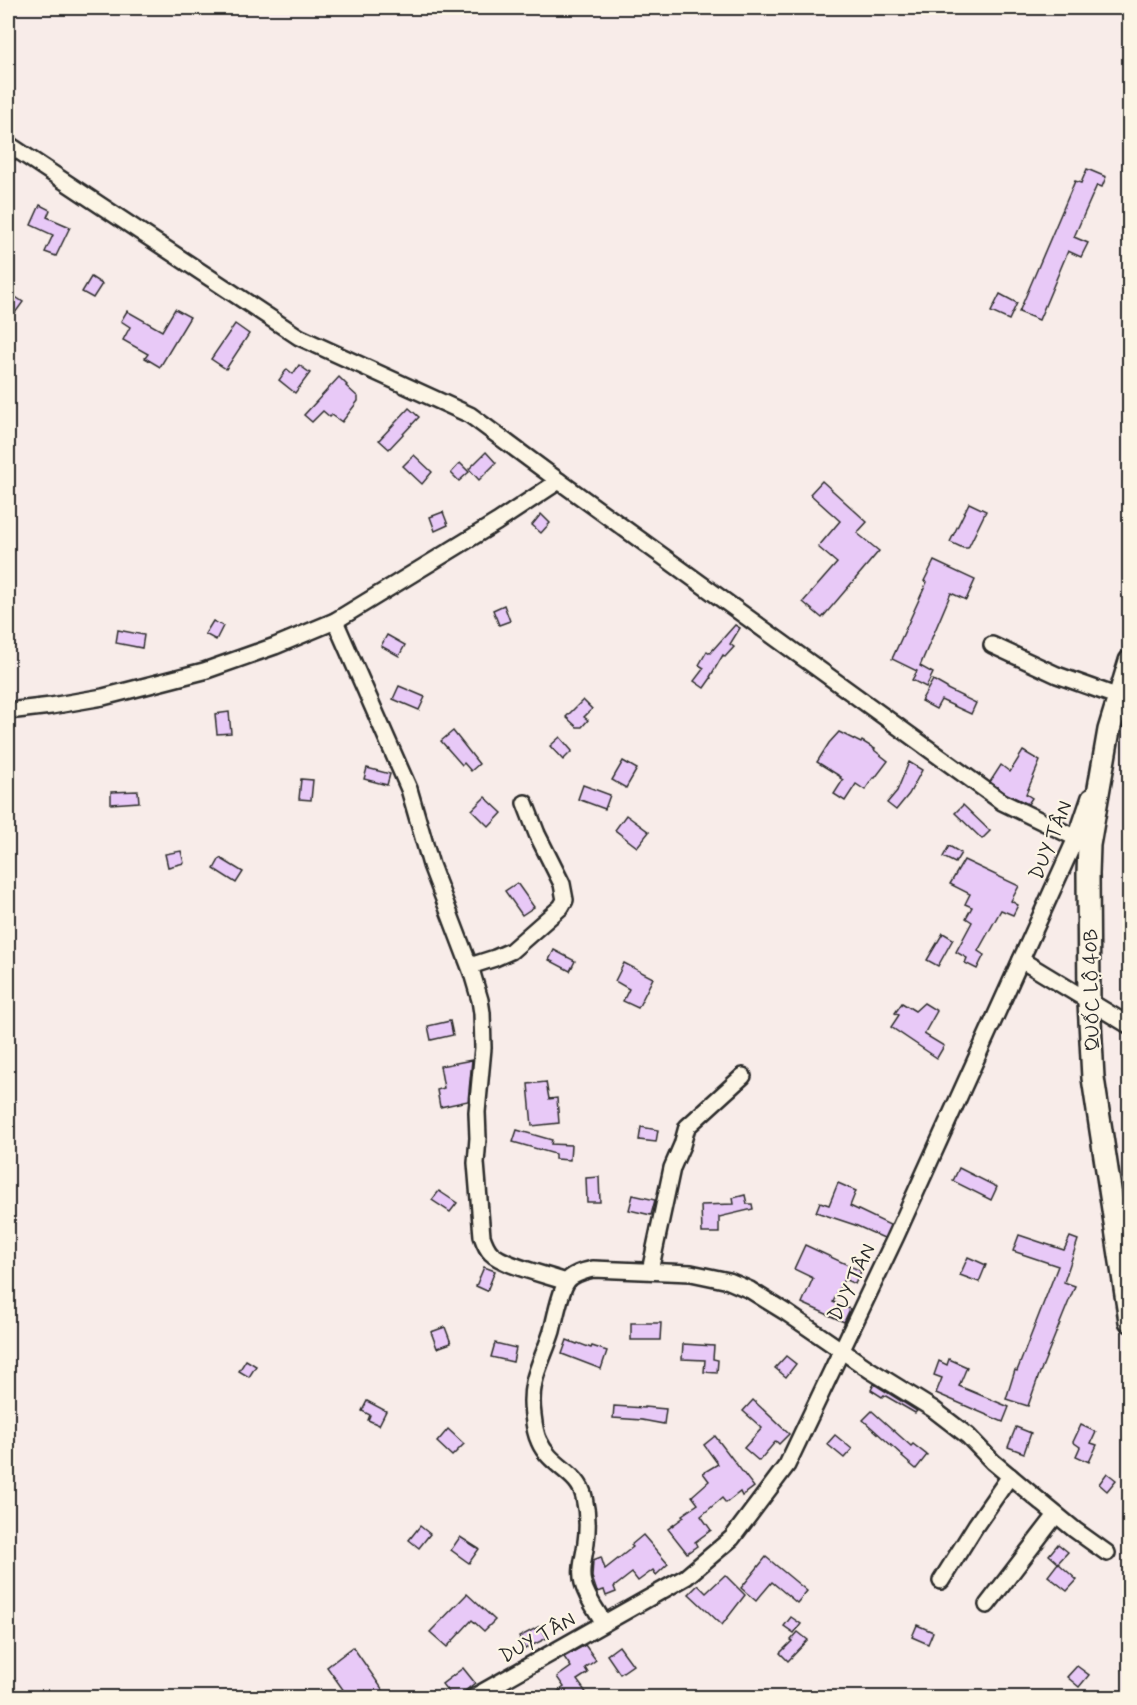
<svg xmlns="http://www.w3.org/2000/svg" width="1137" height="1705" font-family="Mynerve,sans-serif">
<rect width="100%" height="100%" fill="#f8ece9"/>
<filter id="ink" filterUnits="userSpaceOnUse"><feTurbulence type="fractalNoise" baseFrequency=".0167" numOctaves="2"/><feDisplacementMap in="SourceGraphic" scale="12" xChannelSelector="R" yChannelSelector="G"/><feConvolveMatrix kernelMatrix="1 2 1 2 8 2 1 2 1" color-interpolation-filters="sRGB"/></filter>
<g filter="url(#ink)">
<g fill="#e8c9f7" stroke="#2b2b2b" stroke-width="1.5">
<path d="M1087,169L1106,177L1102,187L1097,185L1074,237L1088,243L1081,257L1068,251L1039,320L1019,312L1075,181L1081,183Z"/>
<path d="M40,205L50,210L47,217L70,227L56,256L45,252L53,235L31,225Z"/>
<path d="M91,277L102,284L93,298L82,292Z"/>
<path d="M8,292L23,302L15,313L8,308Z"/>
<path d="M1000,294L1017,303L1009,320L991,312Z"/>
<path d="M175,309L190,317L160,367L145,358L148,354L123,340L130,327L121,321L127,311L162,331Z"/>
<path d="M235,324L249,334L226,369L211,359Z"/>
<path d="M299,365L310,373L295,393L279,380L287,369L293,374Z"/>
<path d="M339,377L347,385L346,386L358,397V401L342,422L332,415L330,417L323,411L312,422L304,415Z"/>
<path d="M409,408L419,417L389,449L379,440Z"/>
<path d="M486,452L496,463L479,480L469,469Z"/>
<path d="M414,455L432,472L422,484L403,466Z"/>
<path d="M460,463L469,472L459,481L451,473Z"/>
<path d="M822,481L867,522L857,533L879,551L822,618L803,602L837,563L818,547L840,521L810,494Z"/>
<path d="M969,503L986,511L968,548H963L950,542Z"/>
<path d="M443,512L448,525L435,531L430,517Z"/>
<path d="M541,514L550,523L541,533L532,525Z"/>
<path d="M934,561L975,580L966,600L951,593L920,666L933,673L926,687L912,680L917,671L892,659L927,582L924,581Z"/>
<path d="M504,605L510,621L499,625L493,610Z"/>
<path d="M213,621L223,626L216,640L205,634Z"/>
<path d="M735,625L740,628L730,644L734,647L725,657L723,655L710,677L711,678L704,688L694,681L704,668L699,665L707,651L710,653Z"/>
<path d="M118,630L144,635L142,648L116,643Z"/>
<path d="M387,635L405,645L399,656L381,646Z"/>
<path d="M933,680L947,688V689L976,703L971,714L941,700L936,709L921,701Z"/>
<path d="M399,686L425,697L419,710L393,699Z"/>
<path d="M583,700L592,709L584,717L588,720L582,727H577L566,717Z"/>
<path d="M229,712L231,733L217,734L215,714Z"/>
<path d="M453,731L479,764L471,771L464,763L462,765L441,741Z"/>
<path d="M839,732L861,743L862,741L875,749L874,750L888,761L875,778H873L865,790L856,784L845,801L834,794L843,780L840,778L841,777L817,762L829,743Z"/>
<path d="M560,737L572,751L563,760L550,746Z"/>
<path d="M1023,751L1040,761L1026,794L1032,798L1028,804L1007,794L990,782L1001,765L1010,772Z"/>
<path d="M623,761L637,769L626,788L612,780Z"/>
<path d="M909,762L922,770L909,794L896,810L887,803L897,791Z"/>
<path d="M367,768L390,774L387,785L364,779Z"/>
<path d="M301,779L313,780L311,800L299,799Z"/>
<path d="M583,785L610,795L605,809L578,799Z"/>
<path d="M138,791L139,802L111,804V792Z"/>
<path d="M485,797L502,813L489,827L472,810Z"/>
<path d="M963,805L990,831L982,839L955,813Z"/>
<path d="M626,815L649,832L637,847L615,830Z"/>
<path d="M949,846L961,853L955,863L943,857Z"/>
<path d="M181,851L184,863L168,867L165,854Z"/>
<path d="M220,858L243,872L236,883L214,869Z"/>
<path d="M964,860L1019,886L1011,901L1018,905L1013,915L1001,910L978,951L984,955L977,969L965,963L967,958L956,952L972,922L966,918L972,907L965,904L970,894L950,884Z"/>
<path d="M517,883L534,907L522,915L505,891Z"/>
<path d="M943,933L953,939L938,966L927,960Z"/>
<path d="M554,950L575,961L570,971L549,960Z"/>
<path d="M624,963L653,978L638,1008L623,1001L629,989L615,981Z"/>
<path d="M902,1003L915,1011L924,1003L937,1011L924,1034L944,1046L937,1058L891,1027L899,1015L895,1013Z"/>
<path d="M450,1021L453,1035L431,1040L428,1026Z"/>
<path d="M472,1060L468,1101L440,1107L437,1090L444,1088L440,1066Z"/>
<path d="M546,1082L549,1099L557,1098L559,1123L532,1126L528,1084Z"/>
<path d="M641,1127L658,1130L656,1142L639,1140Z"/>
<path d="M517,1130L552,1140L551,1144L571,1145L570,1160L555,1159V1154L513,1142Z"/>
<path d="M959,1168L997,1187L991,1200L953,1181Z"/>
<path d="M599,1177L600,1202H587L586,1178Z"/>
<path d="M838,1183L856,1191L850,1206L890,1225L884,1238L855,1225L816,1212L820,1202L829,1205Z"/>
<path d="M439,1191L457,1203L450,1212L432,1200Z"/>
<path d="M633,1195L655,1200L651,1215L629,1210Z"/>
<path d="M745,1195L747,1204H752L753,1209L719,1217V1233H702L701,1205L734,1204L733,1198Z"/>
<path d="M1019,1235L1064,1250L1070,1237L1078,1240L1064,1282L1075,1286L1039,1375L1028,1406L1006,1399L1015,1370L1017,1371L1058,1266L1013,1251Z"/>
<path d="M805,1245L861,1271L855,1284L844,1279L833,1302L850,1309L844,1322L802,1303L813,1278L794,1269Z"/>
<path d="M968,1257L986,1265L979,1282L960,1275Z"/>
<path d="M484,1267L495,1271L487,1291L476,1286Z"/>
<path d="M631,1323H661L660,1340H631Z"/>
<path d="M445,1327L451,1343L437,1348L431,1332Z"/>
<path d="M567,1340L577,1344L578,1343L591,1348L592,1346L607,1351L601,1369L562,1354Z"/>
<path d="M495,1343L516,1348L513,1362L491,1357Z"/>
<path d="M683,1344L714,1346L713,1359L718,1360L717,1373L704,1372L705,1360L682,1359Z"/>
<path d="M786,1356L796,1364L786,1377L775,1368Z"/>
<path d="M949,1359L967,1367L959,1386L1009,1407L1003,1422L936,1393L942,1378L934,1375L939,1361L947,1365Z"/>
<path d="M246,1360L256,1366L249,1377L239,1371Z"/>
<path d="M874,1384L917,1411L915,1413L884,1395L882,1397L871,1390Z"/>
<path d="M753,1400L789,1434L779,1444L776,1441L759,1461L744,1448L762,1428L743,1411Z"/>
<path d="M367,1401L386,1411L379,1425L368,1420L370,1415L362,1411Z"/>
<path d="M614,1406L644,1408V1407L666,1409L664,1424L642,1420L613,1418Z"/>
<path d="M872,1411L911,1446L913,1444L927,1455L916,1469L902,1457L903,1456L863,1420Z"/>
<path d="M1081,1425L1096,1432L1091,1443L1097,1445L1089,1462L1076,1456L1080,1447L1073,1442Z"/>
<path d="M1016,1427L1031,1433L1024,1453L1008,1447Z"/>
<path d="M448,1429L464,1444L452,1456L437,1442Z"/>
<path d="M835,1435L852,1449L844,1458L827,1444Z"/>
<path d="M715,1436L754,1487L742,1496L740,1492L726,1503L722,1498L701,1516L711,1530L695,1542L697,1546L687,1553L668,1529L684,1517L682,1515L698,1504L692,1496L709,1481L703,1473L718,1464L704,1445Z"/>
<path d="M1107,1473L1116,1480L1107,1491L1099,1484Z"/>
<path d="M420,1526L430,1534L419,1548L409,1540Z"/>
<path d="M643,1535L668,1564L656,1575L653,1570L638,1581L632,1573L614,1587L616,1592L606,1596L604,1590L597,1592L592,1577L593,1560L601,1557L605,1569L633,1547L631,1545Z"/>
<path d="M460,1537L479,1549L469,1563L451,1550Z"/>
<path d="M1058,1544L1068,1552L1058,1563L1049,1555Z"/>
<path d="M766,1557L807,1591L797,1603L772,1582L756,1601L741,1588Z"/>
<path d="M1058,1563L1077,1580L1067,1591L1048,1576Z"/>
<path d="M725,1575L745,1595L722,1625L689,1594L698,1585L706,1593Z"/>
<path d="M467,1594L495,1620L484,1631L472,1620L447,1647L430,1632Z"/>
<path d="M791,1617L801,1624L794,1633L784,1626Z"/>
<path d="M917,1625L933,1632L928,1644L912,1637Z"/>
<path d="M540,1626L547,1638L525,1649L519,1637Z"/>
<path d="M798,1632L808,1640L788,1661L780,1653L792,1641L791,1640Z"/>
<path d="M585,1645L596,1660L585,1668L588,1673L577,1680L590,1698H550L564,1687L557,1677L571,1667L564,1657Z"/>
<path d="M619,1646L633,1665L620,1674L607,1655Z"/>
<path d="M353,1647L385,1693L379,1698H349L327,1667Z"/>
<path d="M1077,1666L1089,1675L1079,1687L1067,1677Z"/>
<path d="M463,1668L475,1683L456,1698H453L442,1684Z"/>
</g>
<g fill="none" stroke-linecap="round" stroke-linejoin="round">
<defs>
<g id="minor">
<path d="M8,144L299,337L470,415L559,481L1002,802L1076,838"/>
<path d="M335,621L409,789L431,865L472,973L480,1000L482,1013L483,1048L477,1112L478,1138L476,1163L482,1236C484,1242 486,1248 491,1253C504,1266 548,1275 566,1282"/>
<path d="M992,645L1057,675L1119,697"/>
<path d="M8,711L51,706L103,697L204,671L275,646L335,621L497,522L559,481"/>
<path d="M1021,960L1130,1026"/>
<path d="M470,966L495,958L511,951L561,907L565,900L562,884L537,834L525,803"/>
<path d="M650,1271L672,1168L682,1145L687,1127L743,1076"/>
<path d="M941,1581L976,1525L1010,1476"/>
<path d="M987,1605L1056,1515"/>
<path d="M604,1623C597,1611 586,1597 583,1583C579,1570 585,1555 586,1542C588,1528 587,1510 584,1497C579,1472 550,1467 539,1441C535,1433 534,1424 533,1415C528,1380 542,1363 552,1331C555,1319 560,1293 566,1283C571,1274 584,1271 593,1269L691,1273L729,1281L750,1290L787,1313L870,1370L933,1409L968,1436L993,1462L1036,1498L1075,1530L1107,1553"/>
<path d="M472,1698L686,1577L732,1538L787,1465L896,1236L1076,838L1090,797"/>
</g>
<path id="highway" d="M1130,661L1109,730L1089,845L1088,874L1089,1002L1093,1078L1130,1321"/>
</defs>
<use href="#minor" stroke="#2b2b2b" stroke-width="20"/>
<use href="#highway" stroke="#2b2b2b" stroke-width="26"/>
<use href="#minor" stroke="#fcf5e5" stroke-width="15"/>
<use href="#highway" stroke="#fcf5e5" stroke-width="21"/>
</g>
</g>
<g text-anchor="middle" stroke-width="4.5" stroke-linejoin="round" paint-order="stroke">
<g font-size="20" fill="#2b2b2b" stroke="#fcf5e5">
<text transform="translate(1050 840) rotate(-68)" y="7">DUY TÂN</text>
<text transform="translate(1091 990) rotate(-91)" y="7">QUỐC LỘ 40B</text>
<text transform="translate(851 1282) rotate(-64)" y="7">DUY TÂN</text>
<text transform="translate(537 1637) rotate(-29)" y="7">DUY TÂN</text>
</g>
</g>
<rect width="1137" height="1705" fill="none" stroke="#fcf5e5" stroke-width="30"/>
<rect x="15" y="15" width="1107" height="1675" fill="none" stroke="#2b2b2b" stroke-width="2" filter="url(#ink)"/>
</svg>
